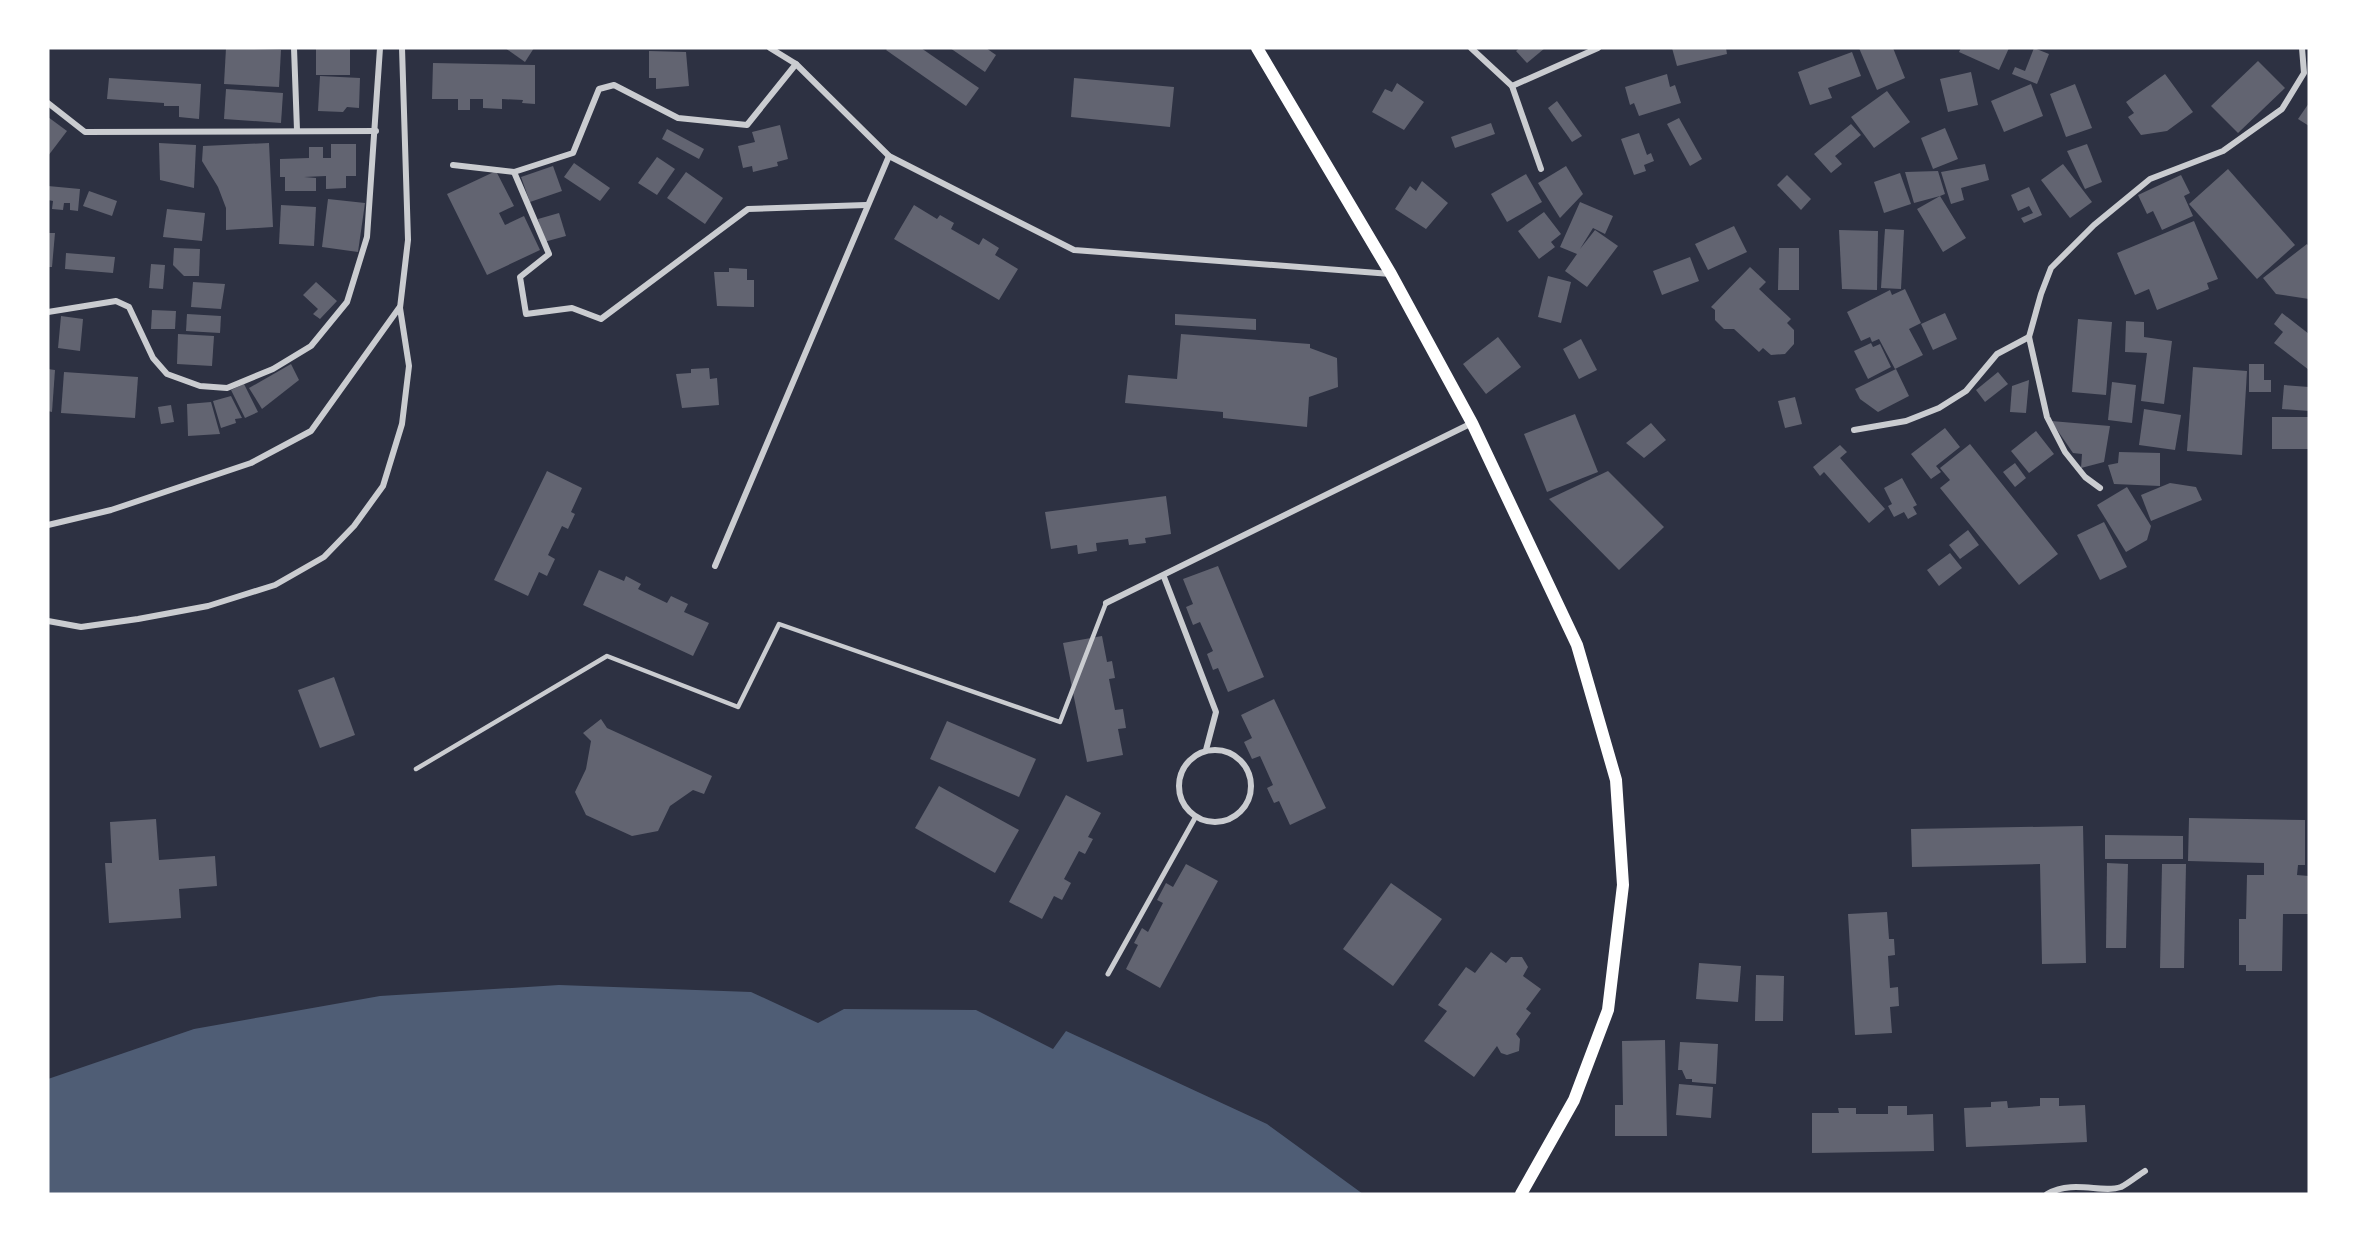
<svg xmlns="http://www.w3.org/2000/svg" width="2357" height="1242" font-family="Figtree,sans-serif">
<rect width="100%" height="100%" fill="#2d3142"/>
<path fill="#4f5d75" d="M559,985L751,992L818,1023L844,1009L976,1010L1053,1049L1066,1031L1267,1124L1363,1194H48V1079L194,1029L380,996Z"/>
<g fill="#626471">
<path d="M226,48L281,50L279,87L224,84Z"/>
<rect x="316" y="48" width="34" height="27"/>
<path d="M505,48H534L525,62Z"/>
<path d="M888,48H921L979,88L966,106L886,50Z"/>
<path d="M950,48H986L996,55L985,72Z"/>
<path d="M1520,48H1545L1527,63L1516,51Z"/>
<path d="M1672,48H1726L1727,54L1677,66Z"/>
<path d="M1859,48H1893L1905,78L1877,90Z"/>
<path d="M1961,48H2009L1999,70L1959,52Z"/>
<path d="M2034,48L2049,54L2037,84L2012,74L2015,67L2025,71Z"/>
<path d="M649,51L686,52L689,86L656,89V78H649Z"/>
<path d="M1852,52L1861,76L1828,88L1832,98L1810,105L1798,72Z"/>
<path d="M2258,61L2285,88L2238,133L2211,106Z"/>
<path d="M433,63L535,65V104L522,103L523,100L502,99V109L483,108V99H470V110H458V99H432Z"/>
<path d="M1971,72L1978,105L1948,112L1940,79Z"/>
<path d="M1667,74L1670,87L1675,85L1681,103L1639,116L1634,103L1630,105L1625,87Z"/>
<path d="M2165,74L2193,112L2167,131L2141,135L2128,117L2134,113L2126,102Z"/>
<path d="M320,76L360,78L359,108L347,107L343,112L318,111Z"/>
<path d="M109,78L201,84L199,119L179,117V106H164V103L107,99Z"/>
<path d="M1074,78L1174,87L1170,127L1071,117Z"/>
<path d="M1397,83L1424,102L1404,130L1372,112L1385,89L1392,92Z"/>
<path d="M2031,84L2043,116L2004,132L1991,101Z"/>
<path d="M2075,84L2092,128L2066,137L2050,94Z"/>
<path d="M226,89L283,93L281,123L224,119Z"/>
<path d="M1887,91L1910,122L1874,148L1851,117Z"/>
<path d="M1557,101L1582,136L1572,142L1548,108Z"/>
<path d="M2309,103V126L2298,119Z"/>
<path d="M48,117L67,131L48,156Z"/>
<path d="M1679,118L1702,159L1690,166L1667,124Z"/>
<path d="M1491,123L1495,134L1455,148L1451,137Z"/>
<path d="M1851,124L1861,135L1835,156L1842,164L1831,173L1814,154Z"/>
<path d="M780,125L788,159L777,162L778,166L753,172L752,166L743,168L738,146L755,142L752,132Z"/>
<path d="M1945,128L1958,159L1933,169L1921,138Z"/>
<path d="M667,129L704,149L699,159L662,139Z"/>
<path d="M1639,133L1647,155L1651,153L1654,161L1644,165L1646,171L1634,175L1621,139Z"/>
<path d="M159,143L196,145L194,188L160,180Z"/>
<path d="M269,143L273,227L226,230V208L218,187L202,161L203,146Z"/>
<path d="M331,144H356V176H346V188L326,189V176L304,177L316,178V191H285V177H280V159L309,158V147H323V158H331Z"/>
<path d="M2087,144L2102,182L2085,189L2067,151Z"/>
<path d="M657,157L675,169L657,195L638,183Z"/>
<path d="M574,163L610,188L600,201L564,177Z"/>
<path d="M1985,164L1989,180L1961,188L1964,200L1951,204L1941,172Z"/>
<path d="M2063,164L2092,202L2070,218L2041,180Z"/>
<path d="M553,166L562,191L530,202L521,177Z"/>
<path d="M1566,166L1583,194L1560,218L1538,183Z"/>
<path d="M2228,169L2295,245L2257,279L2189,204Z"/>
<path d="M496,171L514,206L499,213L505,225L524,216L540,250L487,275L447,194Z"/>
<path d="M1938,171L1945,194L1940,196L1966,238L1943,252L1917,209L1940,196L1914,203L1905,172Z"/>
<path d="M686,172L723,198L705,224L667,198Z"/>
<path d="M1900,173L1911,204L1884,213L1874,182Z"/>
<path d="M1526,174L1542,202L1507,222L1491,194Z"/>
<path d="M1787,175L1811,199L1801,210L1777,185Z"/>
<path d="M2181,175L2190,193L2184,196L2193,216L2162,230L2153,211L2147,214L2138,195Z"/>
<path d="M1422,181L1448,203L1426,229L1395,209L1410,186L1416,191Z"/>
<path d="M48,186L80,189L78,211L70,210V203H64L63,210L52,209L53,201L48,200Z"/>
<path d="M2029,187L2042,215L2024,223L2021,218L2033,213L2029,206L2018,211L2011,195Z"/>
<path d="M89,191L117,201L112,216L83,206Z"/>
<path d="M328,199L365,203L358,252L322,247Z"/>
<path d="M1580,202L1613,216L1605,234L1593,228L1580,249L1595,230L1618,246L1587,287L1565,271L1577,254L1560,247Z"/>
<path d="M281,205L316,207L314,246L279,244Z"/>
<path d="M914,205L937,219L940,215L954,223L951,229L979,245L983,238L999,248L995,255L1018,269L999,300L894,239Z"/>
<path d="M167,209L205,213L202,241L163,237Z"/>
<path d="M1544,212L1561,234L1551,242L1555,247L1539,259L1518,231Z"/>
<path d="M559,213L566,236L544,242L538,219Z"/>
<path d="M2194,221L2218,279L2207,283L2209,289L2157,310L2149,289L2135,295L2117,253Z"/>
<path d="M1734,226L1747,252L1708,270L1695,244Z"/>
<path d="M1885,229L1904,230L1901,289L1881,288Z"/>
<path d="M1839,230L1878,231L1877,290L1842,289Z"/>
<path d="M48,233H55L52,267H48Z"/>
<path d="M2307,244L2309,247V299L2276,294L2263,278Z"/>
<path d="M174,248L200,249L199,276H184L173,265Z"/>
<path d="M1779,248H1799V290H1778Z"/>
<path d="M66,253L115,257L113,273L65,269Z"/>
<path d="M1690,257L1699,281L1662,295L1653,271Z"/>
<path d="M151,264L165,265L163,289L149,288Z"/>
<path d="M1750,267L1766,282L1759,289L1791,319L1787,323L1794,330V344L1785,354L1771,355L1763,348L1759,352L1734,329H1724L1715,320V310L1711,307Z"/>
<path d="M729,268L747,269V280H754V307L717,306L714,272H729Z"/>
<path d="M1548,276L1571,282L1561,323L1538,317Z"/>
<path d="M193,282L225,284L221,309L191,307Z"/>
<path d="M316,282L337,301L320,319L313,314L318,309L303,295Z"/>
<path d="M1905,289L1921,323L1909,329L1923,355L1895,369L1879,339L1872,342L1870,337L1861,341L1847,312L1890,290L1892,295Z"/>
<path d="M152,310L176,311L175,329H151Z"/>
<path d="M1945,313L1957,339L1933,350L1921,324Z"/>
<path d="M2282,313L2309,334V370L2274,343L2283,332L2274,324Z"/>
<path d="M187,314L221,316L220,333L186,331Z"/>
<path d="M1175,314L1256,319V330L1175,325Z"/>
<path d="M61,316L83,319L80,351L58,348Z"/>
<path d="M2078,319L2112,322L2106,395L2072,392Z"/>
<path d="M2126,321L2144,322V337L2172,341L2164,404L2141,401L2147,353L2125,352Z"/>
<path d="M178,334L214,336L212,366L177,364Z"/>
<path d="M1181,334L1310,344V348L1337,358L1338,387L1309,397L1307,427L1223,418V412L1125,403L1128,375L1177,379Z"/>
<path d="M1498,337L1521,367L1486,394L1463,364Z"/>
<path d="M1581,339L1597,370L1579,379L1563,349Z"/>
<path d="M1871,343L1873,347L1880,344L1891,367L1868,379L1854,351Z"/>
<path d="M291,364L299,380L262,409L249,388Z"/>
<path d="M2249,364H2264V380H2271V392H2249Z"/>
<path d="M2193,367L2247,371L2242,455L2187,451Z"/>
<path d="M709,368L710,379L717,378L719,405L682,408L676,374L691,373V369Z"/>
<path d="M48,369L55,370L52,412L48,411Z"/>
<path d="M1896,369L1909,396L1878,412L1860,399L1855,389Z"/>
<path d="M64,372L138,377L135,418L61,413Z"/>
<path d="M1998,372L2008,384L1985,402L1976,390Z"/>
<path d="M2029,380L2026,413L2010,412L2012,386Z"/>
<path d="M2112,382L2136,385L2132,423L2108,420Z"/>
<path d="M244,384L258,412L245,418L231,390Z"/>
<path d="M2284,385L2309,387V411L2282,409Z"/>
<path d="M231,396L242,418L235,419L236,423L221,428L213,401Z"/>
<path d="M1795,397L1802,424L1785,428L1778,401Z"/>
<path d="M211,402L220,434L188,436L187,404Z"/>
<path d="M171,405L174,422L161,424L158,407Z"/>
<path d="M2144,409L2181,415L2175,450L2139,445Z"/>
<path d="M1575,414L1598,472L1547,492L1524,434Z"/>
<rect x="2272" y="417" width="37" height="32"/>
<path d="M2051,421L2110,426L2104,462L2081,468L2082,454L2073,453Z"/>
<path d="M1651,423L1666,440L1644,458L1626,443Z"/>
<path d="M1945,428L1960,447L1936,466L1941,472L1931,479L1911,454Z"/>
<path d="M2036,431L2054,454L2029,473L2011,451Z"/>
<path d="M1970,444L2058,554L2019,585L1940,488L1950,480L1940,468Z"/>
<path d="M1840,445L1847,452L1840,458L1885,509L1869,523L1824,472L1820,476L1813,467Z"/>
<path d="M2119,452L2160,453V486L2114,484L2108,465L2118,463Z"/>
<path d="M2015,463L2026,478L2015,487L2003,472Z"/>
<path d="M547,471L582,488L571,512L575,514L568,529L562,526L548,555L555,559L547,576L539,572L528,596L494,580Z"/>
<path d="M1608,471L1664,527L1619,570L1549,499Z"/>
<path d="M1902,478L1917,505L1913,507L1917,514L1908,519L1904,512L1894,517L1888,506L1892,504L1884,488Z"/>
<path d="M2170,483L2196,487L2202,500L2151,521L2141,495Z"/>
<path d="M2127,487L2151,526L2147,540L2126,552L2097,505Z"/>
<path d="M1166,496L1171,534L1145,538L1146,543L1129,545L1128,539L1096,543L1097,551L1078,554L1077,545L1051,549L1045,512Z"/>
<path d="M2104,522L2127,567L2100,580L2077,535Z"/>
<path d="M1968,530L1979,545L1960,559L1949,545Z"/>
<path d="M1950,553L1962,568L1939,586L1927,570Z"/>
<path d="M1218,566L1264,677L1228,692L1218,668L1213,670L1207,654L1213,651L1200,622L1193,625L1186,607L1193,604L1183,579Z"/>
<path d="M599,570L624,581L626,576L641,584L638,589L667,603L671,596L688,604L684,612L709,623L693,656L583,605Z"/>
<path d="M1102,636L1107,662L1112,661L1115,678L1109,679L1115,710L1123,709L1126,728L1118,729L1123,755L1087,762L1063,643Z"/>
<path d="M334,677L355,735L320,748L298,690Z"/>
<path d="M1274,699L1326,808L1290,825L1279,801L1274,803L1267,788L1273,785L1260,756L1252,759L1244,742L1252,738L1241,715Z"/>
<path d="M601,719L607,728L712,776L704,794L693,790L670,806L658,831L632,836L586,815L575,792L586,769L591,741L583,733Z"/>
<path d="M947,721L1036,759L1019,797L930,759Z"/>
<path d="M939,786L1019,830L995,873L915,828Z"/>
<path d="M1066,795L1101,813L1088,837L1093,839L1085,854L1079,851L1064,879L1071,883L1062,900L1054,896L1042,919L1009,902Z"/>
<path d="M2189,818L2305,820V865H2298L2297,875L2309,876V914H2283L2282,971H2246V965H2239V919H2246L2247,875H2264V863L2188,861Z"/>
<path d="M156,819L159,860L215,856L217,886L179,889L181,918L109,923L105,863H112L110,822Z"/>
<path d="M2083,826L2086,963L2042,964L2040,864L1912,867L1911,829Z"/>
<path d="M2105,835L2183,836V859H2105Z"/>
<path d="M2107,863L2128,864L2126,948H2106Z"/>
<path d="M1186,864L1218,881L1160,988L1126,969L1138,945L1134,943L1142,928L1148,932L1163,903L1157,900L1166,883L1173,887Z"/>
<path d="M2162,864H2186L2184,968H2160Z"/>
<path d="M1391,883L1442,919L1393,986L1343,949Z"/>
<path d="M1887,912L1889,939H1894L1895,955L1888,956L1890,988L1898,987L1899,1006L1890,1007L1892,1033L1855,1035L1848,914Z"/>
<path d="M1491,952L1506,963L1511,957H1522L1528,967L1523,976L1541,989L1526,1009L1531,1013L1516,1034L1520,1039L1519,1051L1507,1055L1501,1053L1497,1046L1474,1077L1424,1041L1447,1011L1438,1005L1466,967L1475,973Z"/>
<path d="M1699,963L1741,966L1738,1002L1696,999Z"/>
<path d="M1756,975L1784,976L1783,1021H1755Z"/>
<path d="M1665,1040L1667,1136H1615V1105H1623L1622,1041Z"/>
<path d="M1680,1042L1718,1044L1716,1084L1692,1082V1079H1686L1682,1070H1678Z"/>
<path d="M1679,1084L1713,1087L1711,1118L1676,1115Z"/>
<path d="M2040,1098H2059V1106L2085,1105L2087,1142L1966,1147L1964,1108L1991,1107V1102L2007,1101L2008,1108L2040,1106Z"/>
<path d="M1888,1106H1907V1115L1933,1114L1934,1151L1812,1153V1113H1839L1838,1108H1856V1114H1888Z"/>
</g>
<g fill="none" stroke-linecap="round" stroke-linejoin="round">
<path stroke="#caccd0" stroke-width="4.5" d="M416,769L607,656L738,707L779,624L1060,722L1106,603"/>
<path stroke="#caccd0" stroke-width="5" d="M1108,974L1195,818"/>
<g stroke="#caccd0" stroke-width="6">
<path d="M294,48L297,130"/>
<path d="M770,48L796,64L889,156L1074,250L1391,274"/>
<path d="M1471,48L1512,86L1541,169"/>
<path d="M1512,86L1598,48"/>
<path d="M48,103L85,132L376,131"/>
<path d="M453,165L514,172L573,153L599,89L614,85L678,118L747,125L796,64"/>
<path d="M514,172L549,254L520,277L526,314L572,308L601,319L748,209L866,205"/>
<path d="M48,312L116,301L129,307L153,358L167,374L200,386L227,388L273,369L311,346L347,302L367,237L380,48"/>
<path d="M1854,430L1906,421L1939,408L1966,391L1997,354L2029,337"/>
<path d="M2100,488L2085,477L2065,452L2047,417L2029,337L2041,294L2051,268L2094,225L2150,179L2223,151L2282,109L2304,73L2302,48"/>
<path d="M48,525L111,510L251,463L311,431L399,308"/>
<path d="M715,566L889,156"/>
<path d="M1164,577L1216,712L1206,750"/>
<path d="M1106,603L1472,423"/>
<path d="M48,621L81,627L138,619L208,606L275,585L324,557L354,526L383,486L402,424L409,366L400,308L408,240L402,48"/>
<circle cx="1215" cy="786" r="36"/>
<path d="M2047,1194C2074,1179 2102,1194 2121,1187C2129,1183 2137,1176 2145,1171"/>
</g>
<path stroke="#fff" stroke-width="12" d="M1257,48L1391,274L1472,423L1577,645L1616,780L1623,885L1608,1010L1574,1100L1521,1194"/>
</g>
<rect width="2357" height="1242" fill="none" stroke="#ffffff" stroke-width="99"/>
</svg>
